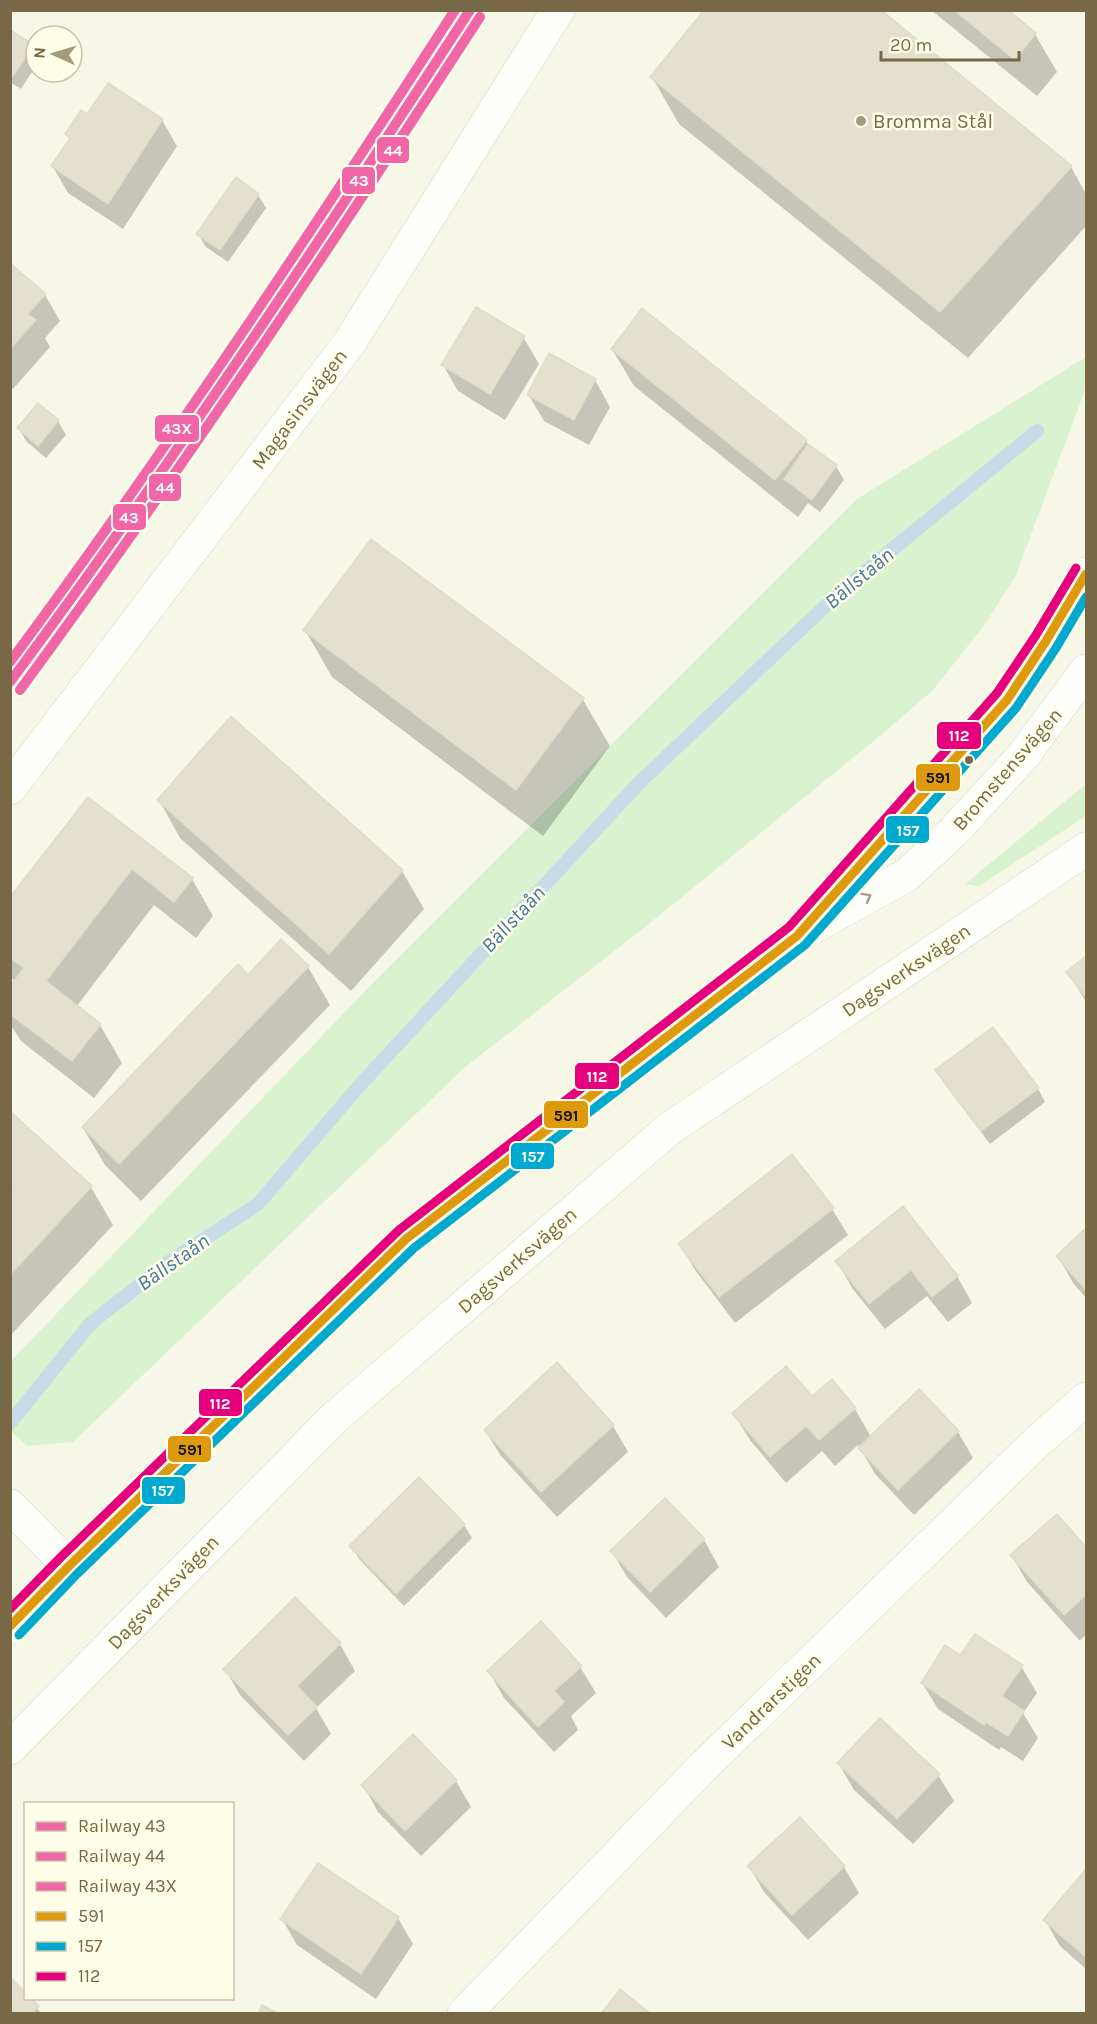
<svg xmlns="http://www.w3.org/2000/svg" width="1097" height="2024" font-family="Karla,sans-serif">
<rect width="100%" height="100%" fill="#f7f7e7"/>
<g fill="#d9f2d0">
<path d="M1086,357V387L1016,575L985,624L934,689L886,731L640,931L464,1068L73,1442L27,1446L11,1431V1361L366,990L857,499Z"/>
<path d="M1086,784V816L979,886L965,884Z"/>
</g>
<g fill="#0003">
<path d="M931,10H1006L1035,34L1057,72L1037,96Z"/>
<path d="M10,31L33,46L36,51V66L21,89L10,82Z"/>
<path d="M652,77L1071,167L1086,194V226L968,358L679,124Z"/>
<path d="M87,117L162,120L177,146L123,229L68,193L53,167L70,140L67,135Z"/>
<path d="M258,195L266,208L228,262L206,247L198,234Z"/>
<path d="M10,265L45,295L60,321L45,338L50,347L13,389L10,387Z"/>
<path d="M523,337L539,364L505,420L458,391L443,365Z"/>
<path d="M612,349L806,441L811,448L836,466L844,480L820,512L808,503L798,517L634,386Z"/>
<path d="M595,380L610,407L589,445L544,421L528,394Z"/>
<path d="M38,405L58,421L66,435L46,458L27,442L19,429Z"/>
<path d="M305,630L583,700L610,746L543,836L332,677Z"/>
<path d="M231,718L402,871L424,909L351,991L180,838L159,800Z"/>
<path d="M88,799L192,879L213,916L196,938L154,905L76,1007L100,1025L122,1063L94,1098L21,1041L10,1024V988L16,982L10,977V899Z"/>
<path d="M1086,958V1002L1068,972Z"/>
<path d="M308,967L330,1005L141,1201L105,1165L83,1128L248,977Z"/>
<path d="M992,1029L1038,1089L1045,1102L990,1144L944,1083L937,1070Z"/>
<path d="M10,1113L91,1187L113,1225L10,1336Z"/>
<path d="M903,1208L957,1276L972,1303L948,1322L927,1296L885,1329L852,1288L837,1261Z"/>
<path d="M832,1209L848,1235L735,1323L695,1270L680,1244Z"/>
<path d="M1086,1230V1298L1073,1283L1058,1256Z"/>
<path d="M812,1398L855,1409L871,1437L958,1432L973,1458L914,1515L875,1474L858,1445L835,1466L822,1451L786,1483L750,1440L734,1414Z"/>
<path d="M613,1426L628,1452L557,1517L501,1456L485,1430Z"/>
<path d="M419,1479L464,1525L472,1538L404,1606L359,1559L351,1546Z"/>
<path d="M665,1500L704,1540L719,1567L666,1618L627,1577L612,1551Z"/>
<path d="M1057,1516L1086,1549V1634L1080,1641L1027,1582L1012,1556Z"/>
<path d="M295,1599L340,1644L355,1671L316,1708L331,1734L304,1761L240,1695L225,1669Z"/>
<path d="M961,1657L1021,1666L1037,1693L1023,1713L1038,1738L1023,1761L1001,1747L999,1750L938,1709L922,1683Z"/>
<path d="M580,1667L596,1693L571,1716L578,1730L554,1752L504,1698L489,1672Z"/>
<path d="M839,1764L938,1775L954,1801L913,1844L854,1790Z"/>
<path d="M456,1781L471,1807L421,1856L378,1812L363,1785Z"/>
<path d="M749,1866L844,1867L859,1893L808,1940L764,1892Z"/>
<path d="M1086,1872V1969L1060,1946L1045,1920Z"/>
<path d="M398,1918L413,1944L376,1999L297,1945L282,1919Z"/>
<path d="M26,1998L37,2007L41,2014H10Z"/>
</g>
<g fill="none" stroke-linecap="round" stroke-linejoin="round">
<path stroke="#c7dbe9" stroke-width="14" d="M10,1423L91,1323L169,1262L258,1204L360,1085L638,784L839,593L1037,431"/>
</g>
<g fill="#e4e0ce" stroke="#e1dcc9" stroke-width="1.5">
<path d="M704,10H881L1072,166L940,312L650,77Z"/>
<path d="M954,10H1008L1036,33L1015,60Z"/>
<path d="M10,30L34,45L13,76L10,74Z"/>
<path d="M108,83L163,119L108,204L51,166L70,138L65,134L81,110L87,114Z"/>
<path d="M236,177L259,194L220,250L196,234Z"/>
<path d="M10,263L46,294L28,314L36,320L10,349Z"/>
<path d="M476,307L525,336L490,394L441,365Z"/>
<path d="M642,308L807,440L775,480L611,349Z"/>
<path d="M549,353L596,379L574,420L527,395Z"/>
<path d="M38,403L59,420L38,446L17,428Z"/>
<path d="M808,444L837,465L812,500L784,479Z"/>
<path d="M371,539L584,698L516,790L303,630Z"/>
<path d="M231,716L403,870L329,954L157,800Z"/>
<path d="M88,797L193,878L174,902L132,869L46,981L101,1024L72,1061L10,1014V986L24,968L10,958V897Z"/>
<path d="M281,939L309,966L119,1164L82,1127L238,964L248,975Z"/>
<path d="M1086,956V997L1066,972Z"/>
<path d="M993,1027L1039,1088L981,1131L935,1070Z"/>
<path d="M10,1111L92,1186L10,1275V1191L13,1189L10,1187Z"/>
<path d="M792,1154L834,1208L719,1297L678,1244Z"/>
<path d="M903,1206L958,1276L932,1297L911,1270L869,1304L835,1261Z"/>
<path d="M1086,1228V1290L1056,1256Z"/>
<path d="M557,1362L614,1425L541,1492L484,1430Z"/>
<path d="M786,1366L812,1396L832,1379L856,1408L819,1440L806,1426L770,1457L732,1413Z"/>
<path d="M919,1389L959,1431L898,1490L858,1448Z"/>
<path d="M419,1477L465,1524L396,1594L349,1546Z"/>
<path d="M665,1498L705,1539L650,1592L610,1551Z"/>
<path d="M1057,1514L1086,1547V1595L1064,1615L1010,1555Z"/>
<path d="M295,1597L341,1643L297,1686L317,1707L288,1735L223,1669Z"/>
<path d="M541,1621L582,1666L554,1691L564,1702L538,1727L487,1671Z"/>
<path d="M975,1634L1023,1665L1002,1696L1024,1711L1008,1736L986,1722L984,1725L921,1683L945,1645L960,1655Z"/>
<path d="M880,1718L940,1774L897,1819L837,1763Z"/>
<path d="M413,1734L457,1780L405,1831L361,1785Z"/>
<path d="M800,1817L845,1866L792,1915L747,1866Z"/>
<path d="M318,1863L399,1917L361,1974L280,1919Z"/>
<path d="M1086,1869V1957L1043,1920Z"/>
<path d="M10,1977L26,1993V1998H31L39,2006L31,2014H10Z"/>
<path d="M620,1989L651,2014H601Z"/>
<path d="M262,2005L279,2014H258Z"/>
</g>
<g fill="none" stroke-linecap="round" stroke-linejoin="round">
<defs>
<g id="street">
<path d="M10,788L350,342L558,10"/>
<path d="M10,1506L69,1566"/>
<path d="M10,1748L333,1419L669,1129L1086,849"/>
<path d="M464,2014L702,1768L1037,1442L1086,1399"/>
</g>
<g id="secondary">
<path d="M812,918L869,853L910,811L1007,700L1046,641L1086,574"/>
<path d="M10,1627L69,1566L406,1239L797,936L907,875L955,830L1023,756L1086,671"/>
</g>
</defs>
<use href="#street" stroke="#d6d3c2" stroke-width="34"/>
<use href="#secondary" stroke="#d8d4c3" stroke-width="34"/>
<use href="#street" stroke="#fefefb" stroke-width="33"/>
<use href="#secondary" stroke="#fefefb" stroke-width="33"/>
<defs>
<path id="bus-1" d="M10,1626L69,1566L406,1239L797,936L1007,700L1046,641L1086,574"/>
<path id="bus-2" d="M19,1635L77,1574L414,1248L805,945L1016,708L1056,648L1086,597"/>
<path id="bus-3" d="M10,1609L61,1557L399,1230L789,927L997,693L1036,635L1076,568"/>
</defs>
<use href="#bus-1" stroke="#fffee9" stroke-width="14"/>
<use href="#bus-2" stroke="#fffee9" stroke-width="14"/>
<use href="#bus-3" stroke="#fffee9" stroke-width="14"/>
<use href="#bus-1" stroke="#de9a0e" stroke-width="9"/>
<use href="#bus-2" stroke="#00a9ce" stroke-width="9"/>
<use href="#bus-3" stroke="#e5007d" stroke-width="9"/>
<defs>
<path id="rail-1" d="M10,682C172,464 322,238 470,10"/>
<path id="rail-2" d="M20,690C181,471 332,245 480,17"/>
<path id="rail-3" d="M10,662C167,450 312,231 455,10"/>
</defs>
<use href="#rail-1" stroke="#fffee9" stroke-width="15"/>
<use href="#rail-2" stroke="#fffee9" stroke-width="15"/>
<use href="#rail-3" stroke="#fffee9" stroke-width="15"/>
<use href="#rail-1" stroke="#f166a7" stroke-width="10"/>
<use href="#rail-2" stroke="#f166a7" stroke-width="10"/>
<use href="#rail-3" stroke="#f166a7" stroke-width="10"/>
</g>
<defs><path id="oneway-chevron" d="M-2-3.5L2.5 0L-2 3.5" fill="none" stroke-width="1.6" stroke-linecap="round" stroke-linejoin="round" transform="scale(1.5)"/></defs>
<use stroke="#a79c85" href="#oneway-chevron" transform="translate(867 897) rotate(-29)"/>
<circle fill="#a49a7e" stroke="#fffee9" stroke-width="2" cx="861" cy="121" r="6"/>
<circle fill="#786845" stroke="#fffee9" stroke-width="2" cx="969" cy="760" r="5"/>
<g text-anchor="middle" stroke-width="5" stroke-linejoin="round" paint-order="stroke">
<g font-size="20" fill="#786845" stroke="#fffee9" text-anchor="start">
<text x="873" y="128">Bromma Stål</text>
</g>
<g font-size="20" fill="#786845" stroke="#fffee9">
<text transform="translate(299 409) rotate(-53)" y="7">Magasinsvägen</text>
<text transform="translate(1007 769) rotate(-49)" y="7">Bromstensvägen</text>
<text transform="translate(906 970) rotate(-34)" y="7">Dagsverksvägen</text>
<text transform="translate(517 1260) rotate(-41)" y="7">Dagsverksvägen</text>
<text transform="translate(163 1592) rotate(-46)" y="7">Dagsverksvägen</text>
<text transform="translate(771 1701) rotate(-44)" y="7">Vandrarstigen</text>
</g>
<g font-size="21" font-style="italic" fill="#4474a4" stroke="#fffee9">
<text transform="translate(859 578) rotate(-40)" y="7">Bällstaån</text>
<text transform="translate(513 919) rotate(-47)" y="7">Bällstaån</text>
<text transform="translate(173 1262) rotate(-35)" y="7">Bällstaån</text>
</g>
</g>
<g stroke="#fffee9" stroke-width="2">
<rect x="376" y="136" width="34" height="28" rx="6" fill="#f166a7"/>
<rect x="341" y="166" width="35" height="29" rx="6" fill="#f166a7"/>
<rect x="154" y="414" width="46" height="29" rx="6" fill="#f166a7"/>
<rect x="148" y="473" width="34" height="29" rx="6" fill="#f166a7"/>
<rect x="112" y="503" width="35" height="28" rx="6" fill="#f166a7"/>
<rect x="936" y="721" width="46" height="29" rx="6" fill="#e5007d"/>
<rect x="915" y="763" width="46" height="29" rx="6" fill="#de9a0e"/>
<rect x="885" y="815" width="45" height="29" rx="6" fill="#00a9ce"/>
<rect x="574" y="1062" width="46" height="28" rx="6" fill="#e5007d"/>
<rect x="543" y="1100" width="46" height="29" rx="6" fill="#de9a0e"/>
<rect x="510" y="1142" width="45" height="28" rx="6" fill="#00a9ce"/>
<rect x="198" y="1388" width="45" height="29" rx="6" fill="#e5007d"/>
<rect x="167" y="1435" width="45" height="28" rx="6" fill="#de9a0e"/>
<rect x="141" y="1476" width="45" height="29" rx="6" fill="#00a9ce"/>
</g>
<g font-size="16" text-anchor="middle" font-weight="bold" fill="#fff">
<text x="393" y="156">44</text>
<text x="359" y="186">43</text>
<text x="177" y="434">43X</text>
<text x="165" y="493">44</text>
<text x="129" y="523">43</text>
<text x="959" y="741">112</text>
<text x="908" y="836">157</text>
<text x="597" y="1082">112</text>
<text x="533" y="1162">157</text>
<text x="220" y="1409">112</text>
<text x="163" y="1496">157</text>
</g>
<g font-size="16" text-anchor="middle" font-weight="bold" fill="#111">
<text x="938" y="783">591</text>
<text x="566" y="1121">591</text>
<text x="190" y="1455">591</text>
</g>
<rect width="1097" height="2024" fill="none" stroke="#786845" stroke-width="24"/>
<rect x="24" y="1802" width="210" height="198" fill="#fffee9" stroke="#c9c2a7" stroke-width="1.5"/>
<rect x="36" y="1822" width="30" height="9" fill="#f166a7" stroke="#c9c2a7" stroke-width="1.5"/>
<text x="78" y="1832" font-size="18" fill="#786845">Railway 43</text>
<rect x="36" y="1852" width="30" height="9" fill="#f166a7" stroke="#c9c2a7" stroke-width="1.5"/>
<text x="78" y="1862" font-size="18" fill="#786845">Railway 44</text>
<rect x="36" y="1882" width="30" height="9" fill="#f166a7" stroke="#c9c2a7" stroke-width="1.5"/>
<text x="78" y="1892" font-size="18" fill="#786845">Railway 43X</text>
<rect x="36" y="1912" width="30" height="9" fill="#de9a0e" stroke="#c9c2a7" stroke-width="1.5"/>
<text x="78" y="1922" font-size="18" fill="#786845">591</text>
<rect x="36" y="1942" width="30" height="9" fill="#00a9ce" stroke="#c9c2a7" stroke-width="1.5"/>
<text x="78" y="1952" font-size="18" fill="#786845">157</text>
<rect x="36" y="1972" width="30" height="9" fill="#e5007d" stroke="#c9c2a7" stroke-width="1.5"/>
<text x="78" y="1982" font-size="18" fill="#786845">112</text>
<g transform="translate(54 54) rotate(274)"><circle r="28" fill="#fffee9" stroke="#c9c2a7" stroke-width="1.5"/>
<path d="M0-4.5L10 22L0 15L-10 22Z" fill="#a49a7e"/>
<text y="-9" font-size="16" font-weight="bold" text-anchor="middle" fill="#786845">N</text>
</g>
<path d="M881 51v9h138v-9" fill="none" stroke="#786845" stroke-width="3"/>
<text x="890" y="51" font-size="18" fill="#786845" stroke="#fffee9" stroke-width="4.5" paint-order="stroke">20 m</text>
</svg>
